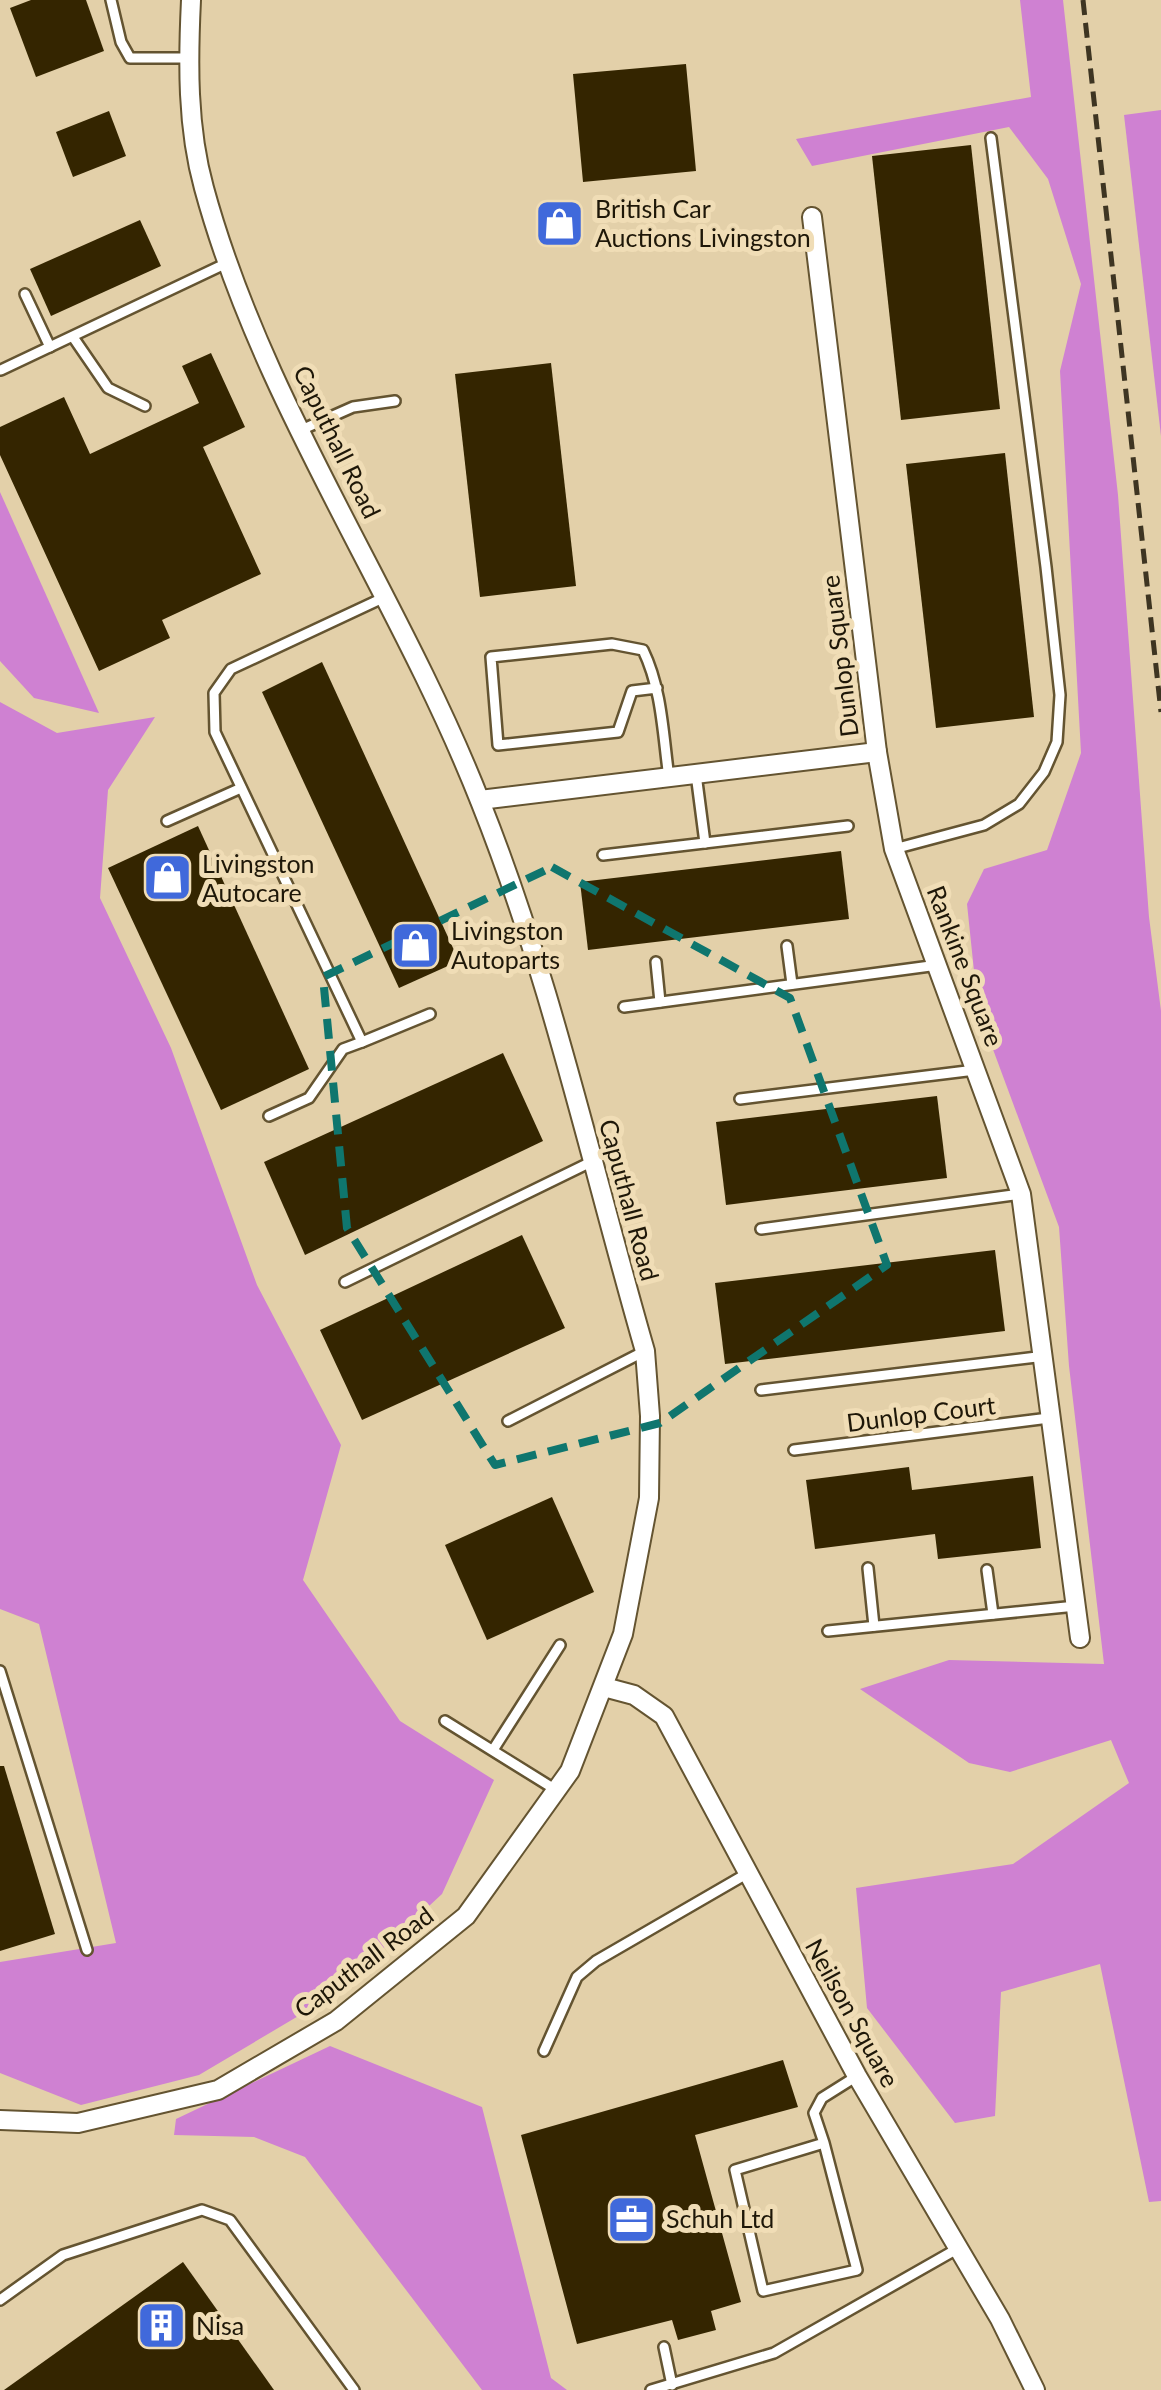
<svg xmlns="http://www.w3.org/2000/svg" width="1161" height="2390" font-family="Lato,sans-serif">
<rect width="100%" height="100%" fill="#e3d0a9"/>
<g fill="#cf81d2">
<path d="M1020,0H1063L1118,495L1149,917L1161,1011V2201L1149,2202L1100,1964L1001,1992L995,2116L955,2123L867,2008L856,1888L1013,1864L1129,1783L1111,1740L1010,1772L969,1763L860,1689L949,1660L1104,1664L1069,1366L1059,1227L978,1009L967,904L984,869L1047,850L1081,753L1060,371L1081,284L1048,179L1009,127L812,166L796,139L1031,97Z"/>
<path d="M1161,110V436L1124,115Z"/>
<path d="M0,492L99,713L34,698L0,661Z"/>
<path d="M0,702L57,733L155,717L108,790L100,898L171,1048L257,1285L341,1445L303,1580L400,1721L494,1780L442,1894L332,1996L199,2075L81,2105L0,2073V1962L116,1943L39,1624L0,1609Z"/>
<path d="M330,2046L482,2107L551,2378L567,2390H482L305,2157L254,2137L174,2135L176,2119Z"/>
</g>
<g fill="#342500">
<path d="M31,0H86L104,51L36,77L10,8Z"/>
<path d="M686,64L696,171L583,182L573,74Z"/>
<path d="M109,111L126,156L73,177L56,132Z"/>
<path d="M971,145L1000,409L901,420L872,156Z"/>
<path d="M140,220L161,266L51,316L30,269Z"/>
<path d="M211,353L245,427L203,447L261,574L162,620L170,638L99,671L0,455V427L64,397L90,454L199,403L182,366Z"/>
<path d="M551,363L576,586L480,597L455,374Z"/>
<path d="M1005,453L1034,717L936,728L906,464Z"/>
<path d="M322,662L459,961L399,988L262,692Z"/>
<path d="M198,826L309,1069L221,1110L108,868Z"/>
<path d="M841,851L849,919L588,950L580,882Z"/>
<path d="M503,1053L543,1141L305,1255L264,1162Z"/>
<path d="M937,1096L947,1178L726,1205L716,1122Z"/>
<path d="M522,1235L565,1328L362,1420L320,1330Z"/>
<path d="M995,1250L1005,1331L725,1364L715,1283Z"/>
<path d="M909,1467L912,1490L1033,1476L1041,1548L938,1559L935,1534L815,1549L806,1480Z"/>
<path d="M552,1497L594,1592L487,1640L445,1545Z"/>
<path d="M0,1766H4L55,1934L0,1951Z"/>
<path d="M783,2060L798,2107L695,2135L741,2302L711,2311L716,2330L678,2340L672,2320L577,2344L521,2135Z"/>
<path d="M183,2262L274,2390H4Z"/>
</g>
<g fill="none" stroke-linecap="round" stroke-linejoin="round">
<defs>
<g id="service">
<path d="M111,0L121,42L130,58H188"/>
<path d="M25,294L50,347"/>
<path d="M73,337L108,388L145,406"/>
<path d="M1,370L229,262"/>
<path d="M301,430L353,407L395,401"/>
<path d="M657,688L632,691L618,732L498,745L491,657L612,644L643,650C662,689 663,735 669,778"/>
<path d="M696,774L705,843"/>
<path d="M167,821L241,788"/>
<path d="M894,849L984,825L1019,804L1044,772L1057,742L1060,695L1046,567L991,138"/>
<path d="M603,855L848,826"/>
<path d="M787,946L792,984"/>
<path d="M656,962L660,1002"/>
<path d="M624,1007L938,965"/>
<path d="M362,1042L430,1014"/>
<path d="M740,1099L975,1070"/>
<path d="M269,1116L309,1098L343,1049L362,1042L215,732L214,693L231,669L385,597"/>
<path d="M761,1229L1021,1194"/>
<path d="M345,1282L593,1161"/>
<path d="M761,1390L1045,1356"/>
<path d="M508,1421L643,1352"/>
<path d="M794,1450L1049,1418"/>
<path d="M868,1568L874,1626"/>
<path d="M987,1570L993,1614"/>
<path d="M828,1631L1076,1606"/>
<path d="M0,1671L87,1950"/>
<path d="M445,1721L556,1790"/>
<path d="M493,1750L560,1645"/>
<path d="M544,2051L577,1977L596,1961L748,1873"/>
<path d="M824,2143L857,2270L763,2291L735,2170L824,2143L814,2113L822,2098L857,2076"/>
<path d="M0,2300L63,2255L202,2210L230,2220L354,2390"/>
<path d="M664,2347L672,2385"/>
<path d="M651,2390L774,2353L957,2249"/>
</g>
<g id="minor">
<path d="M812,217L877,752L894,849L1021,1194L1080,1638"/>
<path d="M480,800L877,752"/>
<path d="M604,1687L634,1695L664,1716L857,2076L1000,2319L1035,2390"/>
<path d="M0,2120L78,2123L218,2090L336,2021L466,1916L570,1771L623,1634L649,1498L650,1416L645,1351C592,1168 551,978 480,801C398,593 263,405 204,188C187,127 188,62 191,0"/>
</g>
</defs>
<use href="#service" stroke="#645431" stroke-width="14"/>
<use href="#minor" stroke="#645431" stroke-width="22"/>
<use href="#service" stroke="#fff" stroke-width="9"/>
<use href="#minor" stroke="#fff" stroke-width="18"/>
<path stroke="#3e3522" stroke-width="5" stroke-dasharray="15 8" stroke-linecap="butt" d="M1083,0L1161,712"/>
</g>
<path fill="none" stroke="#0f766e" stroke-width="8" stroke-dasharray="20 12" stroke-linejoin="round" d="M552,867L790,998L887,1265L660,1423L495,1465L347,1228L323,977Z"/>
<defs>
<symbol id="shop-square" viewBox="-11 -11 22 22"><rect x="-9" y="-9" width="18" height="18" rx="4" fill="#4069db" stroke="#f0ddb6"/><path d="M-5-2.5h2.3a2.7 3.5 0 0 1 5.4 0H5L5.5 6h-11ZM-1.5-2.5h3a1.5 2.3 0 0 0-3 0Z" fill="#fff"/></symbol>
<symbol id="office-square" viewBox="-11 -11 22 22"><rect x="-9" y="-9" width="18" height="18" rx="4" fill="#4069db" stroke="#f0ddb6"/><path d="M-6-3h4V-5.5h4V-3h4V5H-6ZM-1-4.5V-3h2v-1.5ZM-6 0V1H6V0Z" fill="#fff"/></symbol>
<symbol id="building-square" viewBox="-11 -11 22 22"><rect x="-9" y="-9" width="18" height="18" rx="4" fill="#4069db" stroke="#f0ddb6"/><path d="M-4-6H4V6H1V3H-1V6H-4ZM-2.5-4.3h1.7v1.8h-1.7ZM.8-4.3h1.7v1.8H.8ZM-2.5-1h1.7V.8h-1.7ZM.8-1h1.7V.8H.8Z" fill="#fff"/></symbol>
</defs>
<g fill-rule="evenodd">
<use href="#shop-square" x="532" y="196" width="55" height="55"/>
<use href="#shop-square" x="140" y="850" width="55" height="55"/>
<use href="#shop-square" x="388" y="918" width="55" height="55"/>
<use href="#office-square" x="604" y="2192" width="55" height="55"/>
<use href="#building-square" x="134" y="2298" width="55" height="55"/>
</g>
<g text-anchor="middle" stroke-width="10" stroke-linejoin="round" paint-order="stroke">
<g font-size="25" fill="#1e1708" stroke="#f0ddb6" text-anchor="start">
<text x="595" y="218">British Car<tspan x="595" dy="29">Auctions Livingston</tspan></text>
<text x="202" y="873">Livingston<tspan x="202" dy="29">Autocare</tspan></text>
<text x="451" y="940">Livingston<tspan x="451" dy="29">Autoparts</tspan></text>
<text x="666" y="2228">Schuh Ltd</text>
<text x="196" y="2335">Nisa</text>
</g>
<g font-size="25" fill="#1e1708" stroke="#f0ddb6">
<text transform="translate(337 442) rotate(64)" y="9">Caputhall Road</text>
<text transform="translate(840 656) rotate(-97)" y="9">Dunlop Square</text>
<text transform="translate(965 966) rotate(69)" y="9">Rankine Square</text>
<text transform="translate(629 1200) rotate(75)" y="9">Caputhall Road</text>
<text transform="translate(921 1414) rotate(-7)" y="9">Dunlop Court</text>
<text transform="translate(364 1962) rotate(-37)" y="9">Caputhall Road</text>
<text transform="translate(852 2013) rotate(61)" y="9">Neilson Square</text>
</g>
</g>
</svg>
